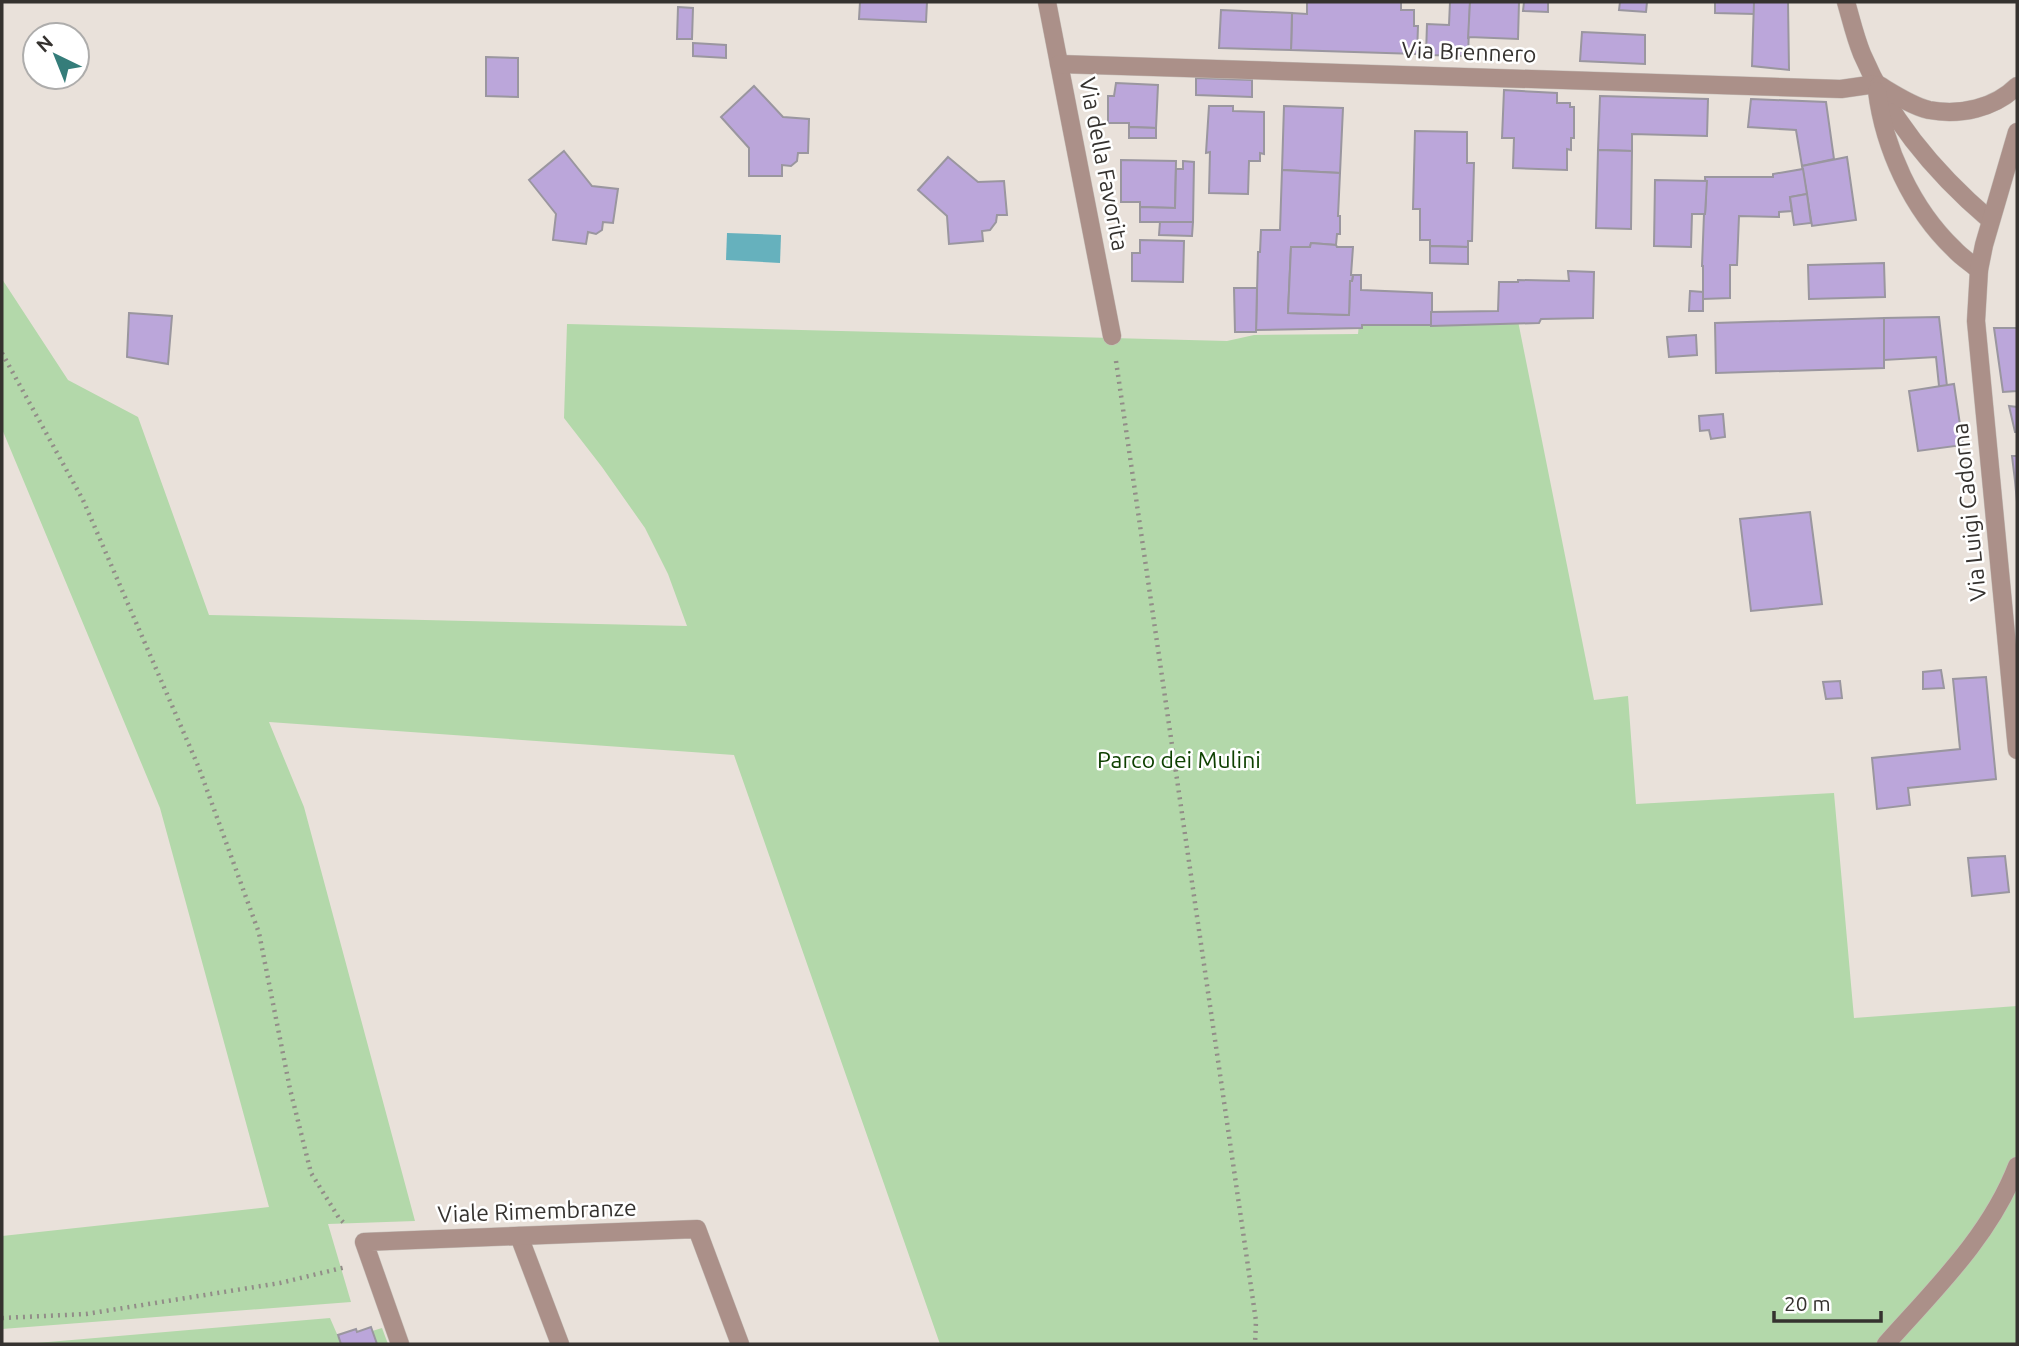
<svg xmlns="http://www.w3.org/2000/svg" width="2019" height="1346" font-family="Ubuntu,sans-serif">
<rect width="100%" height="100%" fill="#e9e1da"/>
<g fill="#b3d8aa">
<path d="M2,279L68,380L138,417L209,615L687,626L668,574L645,528L602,467L564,418L567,324L1227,341L1254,335L1358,334L1359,324L1518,321L1594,700L1628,696L1636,804L1834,793L1854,1018L2017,1006V1344H940L734,755L269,722L304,807L415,1221L328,1224L351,1302L2,1329V1236L269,1207L160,808L2,429Z"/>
<path d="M330,1318L340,1341L382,1328L388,1344H25Z"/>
</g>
<path fill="#66b1bd" d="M727,233L781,235L780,263L726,260Z"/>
<g fill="#bba6da" stroke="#9a969f" stroke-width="2">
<path d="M860,2H927L926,22L859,19Z"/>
<path d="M1307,2H1401V10H1414V26H1418L1417,54L1291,50L1292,13L1307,14Z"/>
<path d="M1450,2H1470L1468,56L1426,55L1427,24L1449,25Z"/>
<path d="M1470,2H1519L1518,39L1469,37L1468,39Z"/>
<path d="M1524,2H1548V12L1523,11Z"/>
<path d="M1620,2H1647L1646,12L1619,10Z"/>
<path d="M1715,2H1754V14L1715,13Z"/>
<path d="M1754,2H1788L1789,70L1752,66Z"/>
<path d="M678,7L693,8L692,39H677Z"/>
<path d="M1221,10L1292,13L1291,50L1219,48Z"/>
<path d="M1582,32L1645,35V64L1580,61Z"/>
<path d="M693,43L726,45V58L693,56Z"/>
<path d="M486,57L518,58V97L486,96Z"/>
<path d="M1196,78L1252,80V97L1196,95Z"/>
<path d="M1116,83L1158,85L1156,128L1129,127V123H1108V96H1114Z"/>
<path d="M754,86L783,117L809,119L808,153H798L797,161L791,166L782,165V176H749V148L721,117Z"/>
<path d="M1504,90L1557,93V103H1570V107H1574V138H1571V150L1567,149V170L1513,168L1514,138H1502Z"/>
<path d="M1600,96L1708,99L1707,136L1632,134V151L1598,150Z"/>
<path d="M1751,99L1826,102L1834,159L1802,166L1796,130L1748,127Z"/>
<path d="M1209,106H1233V111L1264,112V154L1260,153V161H1249L1248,194L1209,193L1210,152L1206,153Z"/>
<path d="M1284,106L1343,108L1340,173L1282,170Z"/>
<path d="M1129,127L1156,128V138H1129Z"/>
<path d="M1415,131L1467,132V163H1474L1472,241H1468V247L1430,246V240H1420V209H1413Z"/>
<path d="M1598,150L1632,151L1631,229L1596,228Z"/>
<path d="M564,151L592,186L618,189L613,223L603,222L602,230L596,234L588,232L586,244L553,240L556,214L529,180Z"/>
<path d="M948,157L978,182L1004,181L1007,215H997L996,222L990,230L982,231L983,241L949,244L947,216L918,190Z"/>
<path d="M1847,157L1856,220L1812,226L1802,166Z"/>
<path d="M1121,160L1176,161L1175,208L1140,207V202H1121Z"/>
<path d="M1183,161L1194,162L1193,222H1140V207L1175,208L1176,169H1183Z"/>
<path d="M1803,169L1807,194L1790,197L1792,211L1779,212V217L1739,216L1737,265H1730V298L1703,299V266H1702L1704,214H1705L1706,197L1705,177H1773V174Z"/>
<path d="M1282,170L1340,173L1338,216H1340V234H1337L1336,245L1311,243L1310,247H1291L1288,313L1349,315L1350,281H1352L1353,275H1361V290L1432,293V325H1362V328L1256,330L1258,252H1260L1261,230H1280Z"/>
<path d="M1655,180L1707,181L1705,214H1692L1691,247L1654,246Z"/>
<path d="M1807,194L1811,223L1794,225L1790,197Z"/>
<path d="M1160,222H1193L1192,236L1159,235Z"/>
<path d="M1140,240L1184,241L1183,282L1132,281V253H1140Z"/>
<path d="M1311,243L1336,245L1337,247H1353L1351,275H1353L1352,281H1350L1349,315L1288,313L1291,247H1310Z"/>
<path d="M1430,246L1468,247V264L1430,263Z"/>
<path d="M1884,263L1885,297L1809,299L1808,265Z"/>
<path d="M1568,271L1594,272L1593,318L1541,319L1539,323L1431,326V312L1498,311L1499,282H1518V280L1569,281Z"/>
<path d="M1234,288H1257L1256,332H1235Z"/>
<path d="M1690,291L1703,292V311H1689Z"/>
<path d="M129,313L172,316L168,364L127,357Z"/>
<path d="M1939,317L1947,386H1939L1936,357L1884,360V318Z"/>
<path d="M1884,318V368L1716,373L1715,323Z"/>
<path d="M1994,328H2017V391L2003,392Z"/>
<path d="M1696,335L1697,355L1669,357L1667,337Z"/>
<path d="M1954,384L1963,445L1918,451L1909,391Z"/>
<path d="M2009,406L2017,407V432H2015Z"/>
<path d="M1723,414L1725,437L1711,439L1709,430L1700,431L1699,416Z"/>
<path d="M2012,456H2017V502L2015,481Z"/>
<path d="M1810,512L1822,604L1751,611L1740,519Z"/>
<path d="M1941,670L1944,688L1923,689V672Z"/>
<path d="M1986,677L1996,779L1908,788L1910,805L1877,809L1872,758L1960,749L1953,679Z"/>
<path d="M1840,681L1842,698L1826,699L1823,682Z"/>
<path d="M2005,856L2009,892L1972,896L1968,858Z"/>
<path d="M371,1327L377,1344H341L338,1335L356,1329L357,1332Z"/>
</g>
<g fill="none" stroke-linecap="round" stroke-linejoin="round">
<defs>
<g id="service">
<path d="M519,1236L560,1344"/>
<path d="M400,1344L364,1242L697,1229L740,1344"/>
</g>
<g id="minor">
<path d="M1047,2L1112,336"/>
<path d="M1846,2C1851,19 1855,37 1862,54C1890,120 1936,174 1990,220"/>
<path d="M1059,64L1841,89L1876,84"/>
<path d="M1879,85C1894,94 1912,106 1929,110C1960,116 1995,108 2017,86"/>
<path d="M1877,91C1884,148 1912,209 1954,249C1961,257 1971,263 1979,270"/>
</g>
<g id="tertiary">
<path d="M2017,132L1984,245L1979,270L1976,321L2017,750"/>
<path d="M1886,1344C1935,1289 1990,1236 2017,1166"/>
</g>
</defs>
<use href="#service" stroke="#c5beb8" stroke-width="19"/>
<use href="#minor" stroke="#c5beb8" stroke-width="19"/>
<use href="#tertiary" stroke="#c5beb8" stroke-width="19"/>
<g stroke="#928d88" stroke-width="4.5" stroke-dasharray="2 5" stroke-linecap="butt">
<path d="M2,353L83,500L199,768L259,933L290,1089L311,1173L339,1218L346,1225"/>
<path d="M1116,361L1256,1321L1255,1344"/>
<path d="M2,1318L86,1314L280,1283L346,1267"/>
</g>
<use href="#service" stroke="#ab9089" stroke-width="18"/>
<use href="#minor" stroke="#ab9089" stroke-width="18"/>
<use href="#tertiary" stroke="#ab9089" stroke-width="18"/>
</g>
<g text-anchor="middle" stroke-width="5" stroke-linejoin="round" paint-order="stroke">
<g font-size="23" fill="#35322f" stroke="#fff">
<text transform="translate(1469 52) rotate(2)" y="8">Via Brennero</text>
<text transform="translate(1104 164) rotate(79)" y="8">Via della Favorita</text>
<text transform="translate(1969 512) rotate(-96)" y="8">Via Luigi Cadorna</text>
<text transform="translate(537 1211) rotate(-2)" y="8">Viale Rimembranze</text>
</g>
<g font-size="23" fill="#0e4000" stroke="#fff">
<text x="1179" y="768">Parco dei Mulini</text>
</g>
</g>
<rect width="2019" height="1346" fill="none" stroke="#35322f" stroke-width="7"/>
<g transform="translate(56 56) rotate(317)"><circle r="33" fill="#ffffff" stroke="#aeadac" stroke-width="2"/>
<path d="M0-5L12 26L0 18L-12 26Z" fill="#357d7a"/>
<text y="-10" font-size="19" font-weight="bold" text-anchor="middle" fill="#35322f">N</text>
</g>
<path d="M1774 1311v10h107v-10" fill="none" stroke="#35322f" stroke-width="3.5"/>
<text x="1784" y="1311" font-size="21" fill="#35322f" stroke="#ffffff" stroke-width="5" paint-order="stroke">20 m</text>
</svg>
